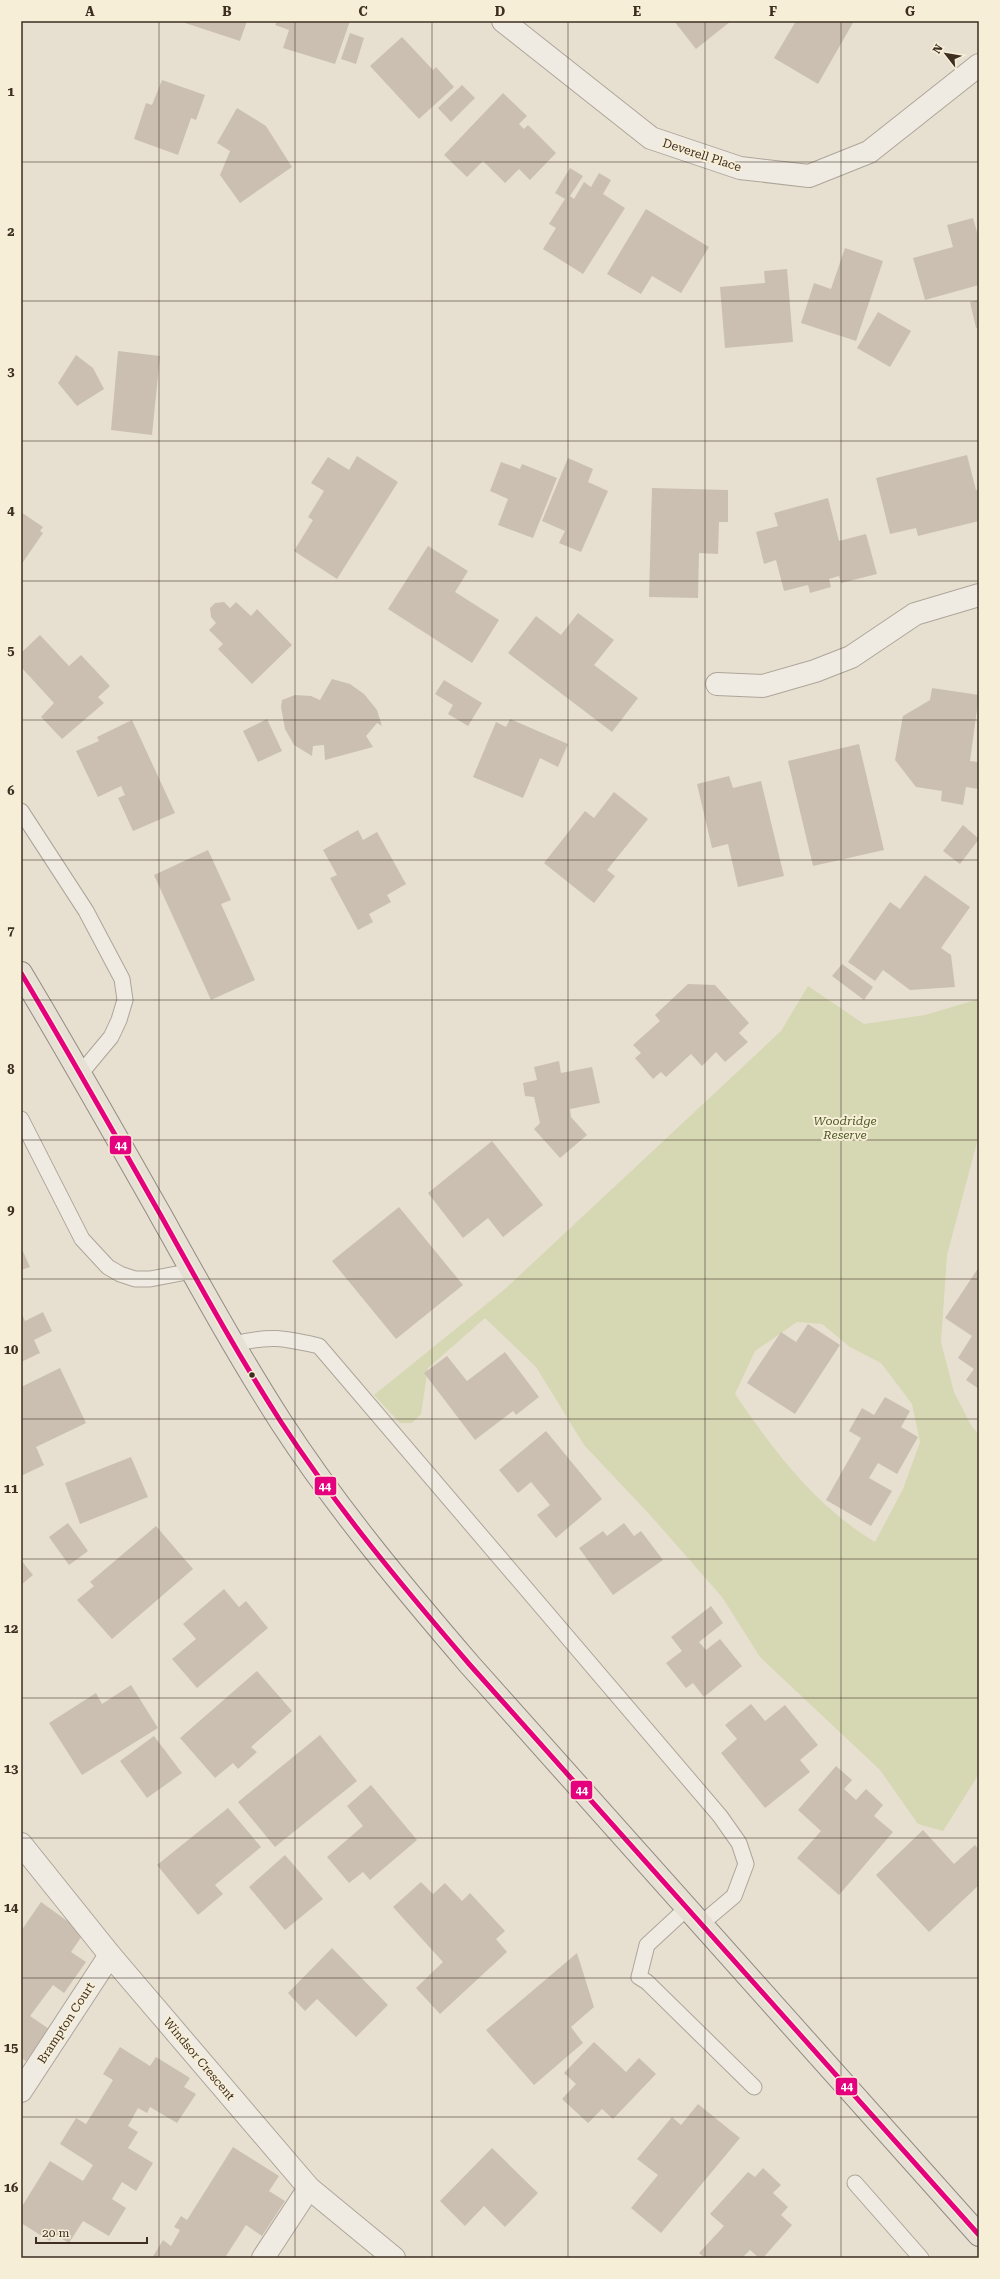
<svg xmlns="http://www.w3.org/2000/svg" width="1000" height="2279" font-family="'Roboto Serif',serif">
<rect width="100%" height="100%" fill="#e7e0d1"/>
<path fill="#d6d7b3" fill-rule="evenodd" d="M808,986L864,1024L925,1015L979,999V1135L947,1255L941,1342L954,1392L972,1427L979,1434V1774L943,1831L918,1824L880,1770L760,1657L722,1597L651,1516L584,1445L536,1367L485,1318L428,1368L421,1414L412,1423H400L374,1395L505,1289L781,1031ZM797,1322L822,1324L850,1347L881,1363L912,1404L920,1442L903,1489L875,1542C815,1506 774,1451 735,1394L755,1351Z"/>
<g fill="#cbbfb2">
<path d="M179,21H247L240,41Z"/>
<path d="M277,21H350L335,64L283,48L289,30L275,25Z"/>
<path d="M674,21H731L696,49Z"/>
<path d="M796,21H854L818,84L774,58Z"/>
<path d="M350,33L364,38L356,64L341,59Z"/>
<path d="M402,37L433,70L436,67L454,87L419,119L370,66Z"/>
<path d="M162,80L205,95L196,120L191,118L178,155L134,139L146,103L152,105Z"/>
<path d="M462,85L475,98L451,122L438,108Z"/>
<path d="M503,93L527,116L519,124L524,129L528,125L556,153L530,180L519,169L505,183L483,161L467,177L444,155Z"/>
<path d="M237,108L266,126L292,167L240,203L220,175L230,151L217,143Z"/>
<path d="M570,168L583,176L570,196L574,199L584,182L591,187L599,173L611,180L603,194L625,208L583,274L543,249L556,228L549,224L565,199L555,193Z"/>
<path d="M646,209L709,247L681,293L652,276L641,294L607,274Z"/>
<path d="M973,218L979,239V285L925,300L913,258L953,247L947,225Z"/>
<path d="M845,248L883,261L856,341L801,323L814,283L831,289Z"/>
<path d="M787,269L793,342L725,348L720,287L765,283L764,271Z"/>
<path d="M979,300V327L976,328L970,302Z"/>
<path d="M878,312L911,331L890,367L857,348Z"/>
<path d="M118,351L160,356L152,435L111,430Z"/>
<path d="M76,355L93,368L104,389L77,406L58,383Z"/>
<path d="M967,455L976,490L979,489V521L918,536L916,528L890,534L876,478Z"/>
<path d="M357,456L398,482L337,579L294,551L313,520L308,517L324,491L311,483L328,457L349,470Z"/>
<path d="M568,458L593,469L588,482L608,491L581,552L559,543L565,531L542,521Z"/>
<path d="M501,462L520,469L522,464L557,478L533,538L498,525L508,499L490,491Z"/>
<path d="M652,488L728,490V522H719L718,554L699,553L698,598L649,597Z"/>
<path d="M828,498L839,541L866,534L877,574L841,583L839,576L829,579L831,587L810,593L808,585L784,591L776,560L764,564L756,532L778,526L774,513Z"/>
<path d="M21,512L43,527L40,531L43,533L21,565Z"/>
<path d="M428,546L468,571L455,592L499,620L472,663L388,609Z"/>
<path d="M224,602L230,608L236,602L251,616L257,609L292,645L252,684L218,649L223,644L209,630L216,623L211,617L210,608L215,603Z"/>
<path d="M578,613L614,640L594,665L638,698L612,732L508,653L536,616L561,635Z"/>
<path d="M40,635L69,666L81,655L110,686L98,697L104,703L62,739L41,717L54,703L21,667V653Z"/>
<path d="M332,679L350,684L364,694L377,710L382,726L377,723L366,736L373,747L325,760L324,745L313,746L312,756L294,745L285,729L281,707L282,700L295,695L311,696L320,700Z"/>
<path d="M444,680L482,703L468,726L448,714L453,705L435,694Z"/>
<path d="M932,688L979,695L970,761L979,762V789L966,787L963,805L941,801L942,791L916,787L895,760L903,716L930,700Z"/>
<path d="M267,719L282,751L258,762L243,731Z"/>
<path d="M510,719L568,744L558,767L540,758L523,798L473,777L496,722L506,727Z"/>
<path d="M132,720L175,813L133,831L118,798L125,795L121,786L98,797L76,751L99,741L97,737Z"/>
<path d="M859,744L884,850L813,866L788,761Z"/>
<path d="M729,776L733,788L761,781L784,876L738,887L728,844L712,848L697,784Z"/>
<path d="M614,792L648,819L607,870L615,876L594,903L544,863L585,811L594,818Z"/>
<path d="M963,825L979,839L960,864L943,851Z"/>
<path d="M358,830L363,840L377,832L406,884L387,895L391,902L369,914L373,922L358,930L330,878L337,875L323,850Z"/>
<path d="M208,850L231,900L221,904L255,980L211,1000L154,875Z"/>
<path d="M925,875L970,907L941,948L951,955L955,987L910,990L883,970L875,981L848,962L890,902L900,909Z"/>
<path d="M842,964L873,987L864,1000L832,976Z"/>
<path d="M688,984L715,985L749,1023L739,1033L748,1042L725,1062L716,1052L702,1066L691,1054L666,1077L661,1072L653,1079L635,1058L641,1053L633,1045L660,1021L655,1015Z"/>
<path d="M559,1061L561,1073L592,1067L600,1103L570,1109L571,1117L587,1135L560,1158L534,1129L540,1123L534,1097L525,1096L523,1083L537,1080L534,1067Z"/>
<path d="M492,1141L543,1205L503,1237L488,1218L463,1238L428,1193Z"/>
<path d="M399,1207L463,1285L396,1339L332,1261Z"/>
<path d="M21,1247L30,1267L21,1270Z"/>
<path d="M979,1267V1389L966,1380L974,1369L958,1358L972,1336L945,1318Z"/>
<path d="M21,1312L25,1321L43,1312L52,1331L34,1340L40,1353L21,1362Z"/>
<path d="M808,1324L840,1345L795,1414L747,1383L781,1332L796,1342Z"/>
<path d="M505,1352L539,1397L516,1415L513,1411L475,1440L424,1373L447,1356L467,1381Z"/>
<path d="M60,1368L86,1423L36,1447L44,1465L21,1476V1387Z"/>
<path d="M885,1397L910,1411L901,1427L918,1437L897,1474L878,1463L869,1478L892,1491L871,1526L826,1500L861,1438L849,1431L862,1408L874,1415Z"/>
<path d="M546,1431L602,1499L556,1538L537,1515L550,1505L531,1482L518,1493L499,1470Z"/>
<path d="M131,1457L148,1497L80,1524L65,1483Z"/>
<path d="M68,1523L88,1551L69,1565L49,1537Z"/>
<path d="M624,1523L634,1536L641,1531L663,1560L613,1595L579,1548L603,1531L607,1536Z"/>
<path d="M156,1526L193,1569L112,1639L77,1600L94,1586L90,1582Z"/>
<path d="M21,1560L33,1575L21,1585Z"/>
<path d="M224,1589L239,1607L246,1601L268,1628L197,1688L172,1659L196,1639L183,1624Z"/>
<path d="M711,1606L723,1623L699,1642L706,1650L720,1639L742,1666L704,1697L693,1683L686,1688L666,1663L682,1651L671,1637Z"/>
<path d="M257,1671L292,1711L251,1747L257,1752L238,1769L233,1763L215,1778L180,1738Z"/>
<path d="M131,1685L158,1728L82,1775L49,1723L96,1693L102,1704Z"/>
<path d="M751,1704L765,1721L785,1705L818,1745L800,1760L810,1772L765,1808L721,1753L737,1739L725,1725Z"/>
<path d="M320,1735L357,1781L275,1847L238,1802Z"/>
<path d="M154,1736L182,1773L147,1798L120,1761Z"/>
<path d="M836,1766L852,1780L844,1789L856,1800L866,1789L883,1805L874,1816L893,1832L839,1895L797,1858L821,1831L798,1810Z"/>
<path d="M371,1785L417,1840L370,1880L363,1872L349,1883L327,1857L363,1826L347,1806Z"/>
<path d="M228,1808L261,1847L215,1885L223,1894L198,1915L157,1865Z"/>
<path d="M923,1830L954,1864L975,1845L979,1850V1885L929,1932L876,1875Z"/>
<path d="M285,1855L323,1899L285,1930L249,1887Z"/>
<path d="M421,1882L433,1894L445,1883L462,1901L470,1893L505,1931L496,1939L507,1952L440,2014L416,1988L443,1962L393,1907Z"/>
<path d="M41,1902L84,1933L71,1952L86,1962L64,1993L53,1985L30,2016L49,2029L26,2061L21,2058V1931Z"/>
<path d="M332,1948L388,2005L356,2037L317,1999L305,2011L288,1993Z"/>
<path d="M577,1953L594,2007L571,2027L583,2043L534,2085L486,2030Z"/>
<path d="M594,2042L626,2072L639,2058L656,2074L613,2119L602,2109L588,2123L562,2099L576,2084L564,2073Z"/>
<path d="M120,2047L150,2066L156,2057L190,2078L184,2087L196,2094L177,2123L150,2107L147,2113L138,2108L128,2126L138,2132L128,2148L153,2163L136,2191L122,2182L112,2199L126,2208L109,2236L83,2221L69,2243L54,2234L50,2241L21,2223V2208L50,2161L83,2181L93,2165L60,2144L76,2118L86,2124L113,2080L103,2074Z"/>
<path d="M698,2104L740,2138L661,2233L631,2208L658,2175L637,2159L672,2117L681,2125Z"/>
<path d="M233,2147L279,2176L269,2191L285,2201L262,2236L246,2225L226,2256L229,2258H152L163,2240L171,2246L180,2230L174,2227L181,2216L187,2220Z"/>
<path d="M492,2148L538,2193L505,2227L484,2206L465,2226L440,2201Z"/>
<path d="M763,2168L781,2185L773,2193L788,2207L781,2215L792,2225L763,2258H759L750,2250L742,2258H705L699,2253L724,2226L710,2214L748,2172L755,2177Z"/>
</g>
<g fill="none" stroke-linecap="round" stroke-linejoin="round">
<defs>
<g id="lane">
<path d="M21,811L86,911L122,979L125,1000L119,1020L111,1037L81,1073"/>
<path d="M21,1119L82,1239L108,1267L120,1274L135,1279H150L192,1271"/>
<path d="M234,1344C271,1335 283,1338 319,1346L720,1816L739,1843L746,1864L734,1896L702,1923"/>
<path d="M687,1908L647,1945L639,1977L647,1982L754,2087"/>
<path d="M855,2183L921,2258"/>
</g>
<g id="street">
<path d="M503,21L651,138L740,168L809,176L869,152L979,65"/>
<path d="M717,684L763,686L815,671L851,657L915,614L979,595"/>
<path d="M21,1844L110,1955L309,2188L394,2258"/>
<path d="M21,2091L110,1955"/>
<path d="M263,2258L309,2188"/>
</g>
<path id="primary" d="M21,973C69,1053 114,1133 160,1214C199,1284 238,1355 281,1422C337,1508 403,1587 470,1665L979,2235"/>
</defs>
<use href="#lane" stroke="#ada599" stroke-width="17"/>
<use href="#street" stroke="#ada599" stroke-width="24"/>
<use href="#primary" stroke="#928b80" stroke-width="24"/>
<use href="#lane" stroke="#efebe3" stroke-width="15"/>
<use href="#street" stroke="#efebe3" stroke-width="22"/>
<use href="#primary" stroke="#e6e1d4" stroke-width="22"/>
<defs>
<path id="bus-1" d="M21,973C69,1053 114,1133 160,1214C199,1284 238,1355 281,1422C337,1508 403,1587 470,1665L979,2235"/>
</defs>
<use href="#bus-1" stroke="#f7eed8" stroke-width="8"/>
<use href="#bus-1" stroke="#e5007d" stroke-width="5"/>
</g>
<path fill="none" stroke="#3d2e20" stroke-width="1" stroke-opacity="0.55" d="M159,21V2258M295,21V2258M432,21V2258M568,21V2258M705,21V2258M841,21V2258M21,162H979M21,301H979M21,441H979M21,581H979M21,720H979M21,860H979M21,1000H979M21,1140H979M21,1279H979M21,1419H979M21,1559H979M21,1698H979M21,1838H979M21,1978H979M21,2117H979"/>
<circle fill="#3d2e20" stroke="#f7eed8" stroke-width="1.5" cx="252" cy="1375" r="3.5"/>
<g text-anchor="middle" stroke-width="4" stroke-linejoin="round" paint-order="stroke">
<g font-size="12" fill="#3d2e20" stroke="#f7eed8">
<text transform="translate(702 155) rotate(18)" y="4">Deverell Place</text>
<text transform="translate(66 2023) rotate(-57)" y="4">Brampton Court</text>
<text transform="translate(199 2059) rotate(50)" y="4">Windsor Crescent</text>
</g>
<g font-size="12" font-style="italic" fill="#4d5a26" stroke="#f7eed8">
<text x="845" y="1125">Woodridge<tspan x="845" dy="14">Reserve</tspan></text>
</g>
</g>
<g stroke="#f7eed8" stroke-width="1.5">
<rect x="109" y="1135" width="23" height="20" rx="4" fill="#e5007d"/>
<rect x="314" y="1476" width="23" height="20" rx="4" fill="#e5007d"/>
<rect x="570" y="1780" width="23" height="20" rx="4" fill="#e5007d"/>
<rect x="835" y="2077" width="23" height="19" rx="4" fill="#e5007d"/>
</g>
<g font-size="11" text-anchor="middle" font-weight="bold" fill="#fff">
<text x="121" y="1149">44</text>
<text x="325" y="1490">44</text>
<text x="582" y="1794">44</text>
<text x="847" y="2090">44</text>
</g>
<rect width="1000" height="2279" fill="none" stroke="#f7eed8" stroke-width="44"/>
<g transform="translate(946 54) rotate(301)" stroke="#f7eed8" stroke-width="3" paint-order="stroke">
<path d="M0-3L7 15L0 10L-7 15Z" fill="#3d2e20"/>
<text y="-6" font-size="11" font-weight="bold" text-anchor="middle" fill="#3d2e20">N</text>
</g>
<path d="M36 2237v6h111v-6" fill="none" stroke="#3d2e20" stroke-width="2"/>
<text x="42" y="2237" font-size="12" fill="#3d2e20" stroke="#f7eed8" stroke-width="3" paint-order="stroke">20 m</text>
<rect x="22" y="22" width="956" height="2235" fill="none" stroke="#3d2e20" stroke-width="1.5"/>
<g font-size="13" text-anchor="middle" font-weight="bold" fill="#3d2e20">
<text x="90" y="16">A</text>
<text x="227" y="16">B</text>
<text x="363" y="16">C</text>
<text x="500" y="16">D</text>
<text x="637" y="16">E</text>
<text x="773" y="16">F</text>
<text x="910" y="16">G</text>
<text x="11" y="96">1</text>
<text x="11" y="236">2</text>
<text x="11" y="376">3</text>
<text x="11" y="515">4</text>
<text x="11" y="655">5</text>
<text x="11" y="795">6</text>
<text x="11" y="935">7</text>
<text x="11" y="1074">8</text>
<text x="11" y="1214">9</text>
<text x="11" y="1354">10</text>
<text x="11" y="1493">11</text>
<text x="11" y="1633">12</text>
<text x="11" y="1773">13</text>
<text x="11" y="1912">14</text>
<text x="11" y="2052">15</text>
<text x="11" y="2192">16</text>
</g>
</svg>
